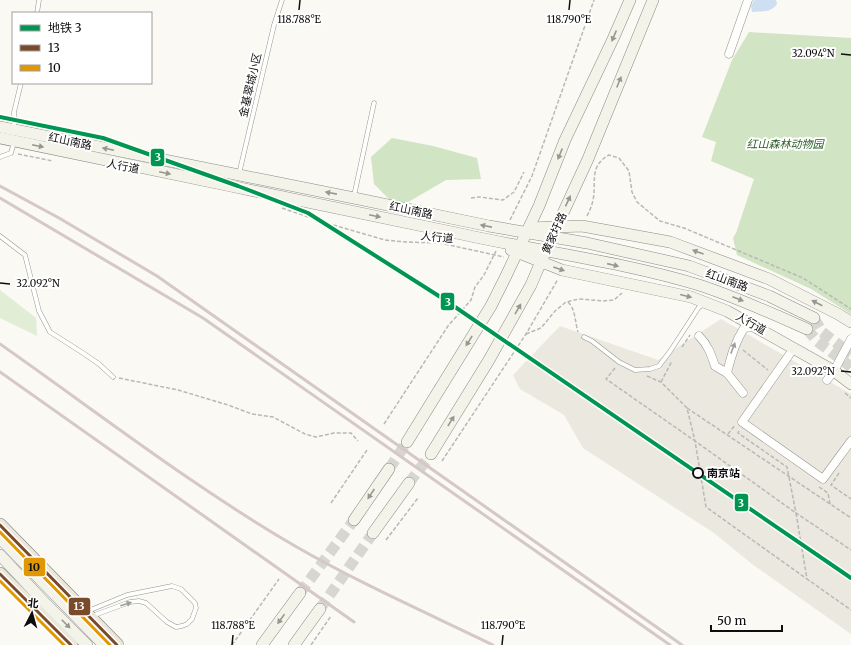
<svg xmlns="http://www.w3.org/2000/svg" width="851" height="645" font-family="Merriweather,'Noto Sans SC',serif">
<rect width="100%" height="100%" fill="#faf9f3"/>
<path fill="#e1edd5" d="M0,290L36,318L37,336L0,318Z"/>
<g fill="#d1e4c4">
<path d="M749,32L851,38V314L811,289L737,255L733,238L736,233L754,179L711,161L716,142L702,137L732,60Z"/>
<path d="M392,138L433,146L477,158L481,179L446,180L398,208L374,184L371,157Z"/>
</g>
<path fill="#eae8df" d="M721,319L851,394V634L752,564L714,533L583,448L564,415L520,389L513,375L560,326L658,360Z"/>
<path fill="#cddff0" d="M754,0H776L777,4C771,13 762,11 752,12L751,6Z"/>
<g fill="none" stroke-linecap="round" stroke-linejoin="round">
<g stroke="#d7d6d1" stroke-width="11" stroke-dasharray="11 5.5" stroke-linecap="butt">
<path d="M814,318L822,332L851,354"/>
<path d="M807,329L817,341L851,367"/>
<path d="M389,469L407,442"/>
<path d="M409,483L431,454"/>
<path d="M300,593L354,520"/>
<path d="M320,609L373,533"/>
</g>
<defs>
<g id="lane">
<path d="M37,13L39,0"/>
<path d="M14,130V112L21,83"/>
<path d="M0,157L11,153L14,142"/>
<path d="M239,174L274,25L282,0"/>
<path d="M354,196L374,103"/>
<path d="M0,236L25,255L39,311L50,332L83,353L99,364L113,377"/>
<path d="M584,337L592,341L619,362L635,370L650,369L659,366L671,350L699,307L705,304"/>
<path d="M88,611L127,595L172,586L181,589L195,603L196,608L192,619L187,624L182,626L176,627L167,622L146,603L139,601L130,602L92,616"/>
</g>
<g id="street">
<path d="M729,54L748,0"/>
<path d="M699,336C708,345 711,354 715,366L727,373"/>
<path d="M794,348L742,422L823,479L851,441"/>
<path d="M827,380L834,371L851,339"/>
<path d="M743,393L727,373C731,356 735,342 744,328L755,327"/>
</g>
<g id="secondary">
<path d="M0,127L354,198L489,226L587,243L689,266L769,296L814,318"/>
<path d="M0,138C155,171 311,202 466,235C543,252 623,262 699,285C736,297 771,313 807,329"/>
<path d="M529,228L582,226L670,242L769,279L838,314L851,322"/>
<path d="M511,250L562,270L691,297L727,311L834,371L851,384"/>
<path d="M407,442L491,306L506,276L539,206L565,140L613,39L630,0"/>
<path d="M431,454L489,360L531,285L546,250L588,159L653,0"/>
<path d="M354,520L389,469"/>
<path d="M373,533L409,483"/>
<path d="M0,538L104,645"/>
<path d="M0,555L47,605L87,645"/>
<path d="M262,645L300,593"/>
<path d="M294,645L320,609"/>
</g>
<g id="primary">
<path d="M0,525L117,645"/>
<path d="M0,574L71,645"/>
</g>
</defs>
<use href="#lane" stroke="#949491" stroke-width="5"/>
<use href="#street" stroke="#949491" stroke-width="9"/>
<use href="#secondary" stroke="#8b8a88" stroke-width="12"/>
<use href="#primary" stroke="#82817e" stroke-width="14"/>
<g stroke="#b8b8b7" stroke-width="1.5" stroke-dasharray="4 2" stroke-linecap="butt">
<path d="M18,154L53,161"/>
<path d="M471,198L480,197L503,200L514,192L524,172"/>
<path d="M282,208L323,222L385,240L406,242L440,243L504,257"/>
<path d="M587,216C589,212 591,208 592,204C598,185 587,167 609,155L619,158L629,171L632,192L637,202L660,221L684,228L803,278L851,309"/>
<path d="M510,220L532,176L594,0"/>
<path d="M568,302C576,310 575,323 578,332"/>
<path d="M526,334L541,328L555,311L566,302L579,299L603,301L614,300L622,293"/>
<path d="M682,347L690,335"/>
<path d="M743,350L768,370"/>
<path d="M615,368L606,379L695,441L706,507L807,579"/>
<path d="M647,376L661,382L687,408L695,441L796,513L807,579L851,610"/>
<path d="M119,378L178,390L228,405L252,414L273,417L305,434L316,437L334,433H351L358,441"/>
<path d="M661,382L672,361"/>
<path d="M845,393L851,398"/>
<path d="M687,408L851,518"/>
<path d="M384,424L448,326L471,300L475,287L484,275L496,251"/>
<path d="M739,431L738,433L787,467L796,513L851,550"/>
<path d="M728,434L735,425"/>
<path d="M442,461L526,334L558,279"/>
<path d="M839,473L831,485L851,499"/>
<path d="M819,487L828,493L830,504"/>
<path d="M331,503L367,450"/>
<path d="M386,540L418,498"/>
<path d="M232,645L279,579"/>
<path d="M311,645L331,616"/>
</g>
<use href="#lane" stroke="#fefefd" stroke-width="4"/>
<use href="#street" stroke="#fefefd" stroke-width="8"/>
<use href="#secondary" stroke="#f3f3ea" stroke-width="11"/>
<use href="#primary" stroke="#eae8da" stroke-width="13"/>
<g stroke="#d5c8c6" stroke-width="3">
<path d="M0,186L59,218L157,276L682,645"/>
<path d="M0,198L203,318L670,645"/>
<path d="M0,344C97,412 192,486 295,546C359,583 427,613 493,645"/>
<path d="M0,372L354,622"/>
</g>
<defs>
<g id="bus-1">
<path d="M0,525L117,645"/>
<path d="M0,574L71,645"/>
</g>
<g id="bus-2">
<path d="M0,532L110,645"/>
<path d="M0,581L64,645"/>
</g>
</defs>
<use href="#bus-1" stroke="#fff" stroke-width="6"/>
<use href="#bus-2" stroke="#fff" stroke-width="6"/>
<use href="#bus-1" stroke="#7a4b2a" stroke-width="3"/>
<use href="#bus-2" stroke="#e09701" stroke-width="3"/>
<defs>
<path id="metro-1" d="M0,117L103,138L238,186L308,213L442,298L851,578"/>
</defs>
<use href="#metro-1" stroke="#fff" stroke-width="7"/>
<use href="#metro-1" stroke="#009651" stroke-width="4"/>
</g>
<defs><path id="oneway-solid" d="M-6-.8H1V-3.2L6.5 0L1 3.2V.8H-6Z"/></defs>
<g fill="#979792">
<use href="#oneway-solid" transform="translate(614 36) rotate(113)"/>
<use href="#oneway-solid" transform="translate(619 82) rotate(-68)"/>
<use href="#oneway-solid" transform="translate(38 146) rotate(12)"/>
<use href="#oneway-solid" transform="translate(108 149) rotate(-168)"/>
<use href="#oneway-solid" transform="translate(560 154) rotate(112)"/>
<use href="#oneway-solid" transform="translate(165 173) rotate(12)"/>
<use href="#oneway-solid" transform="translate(331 193) rotate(-169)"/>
<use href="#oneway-solid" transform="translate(568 201) rotate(-65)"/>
<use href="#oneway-solid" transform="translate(375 216) rotate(12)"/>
<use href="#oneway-solid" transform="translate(486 226) rotate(-169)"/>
<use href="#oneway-solid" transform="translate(698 252) rotate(-160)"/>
<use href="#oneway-solid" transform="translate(613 265) rotate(13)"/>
<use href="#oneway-solid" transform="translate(559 269) rotate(19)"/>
<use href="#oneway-solid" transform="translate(686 296) rotate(14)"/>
<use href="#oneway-solid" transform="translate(738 299) rotate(21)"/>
<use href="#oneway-solid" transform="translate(817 303) rotate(-153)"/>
<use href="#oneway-solid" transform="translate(518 309) rotate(-60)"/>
<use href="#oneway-solid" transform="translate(469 341) rotate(122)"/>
<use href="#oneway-solid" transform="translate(451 421) rotate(-58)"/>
<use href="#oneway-solid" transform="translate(371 494) rotate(124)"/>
<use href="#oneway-solid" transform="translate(281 619) rotate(126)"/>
<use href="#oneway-solid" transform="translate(66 624) rotate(45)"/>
</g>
<g fill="#9e9e9d">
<use href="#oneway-solid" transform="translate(733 348) rotate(-69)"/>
<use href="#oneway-solid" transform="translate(126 604) rotate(-18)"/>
</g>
<path fill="none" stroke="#0e0e0e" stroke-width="1.5" d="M299,10L300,0M569,10L570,0M841,54L851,55M0,283L10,284M841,371L851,372M232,645L233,635M502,645L503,635"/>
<circle fill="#fff" stroke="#0e0e0e" stroke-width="2" cx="698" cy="473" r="5"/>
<g text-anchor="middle" stroke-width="4" stroke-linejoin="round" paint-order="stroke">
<g font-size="11" fill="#0e0e0e" stroke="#fff">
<text transform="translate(250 85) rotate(-77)" y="4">金基翠城小区</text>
<text transform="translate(70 141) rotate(12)" y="4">红山南路</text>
<text transform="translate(123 166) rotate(11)" y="4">人行道</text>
<text transform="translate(411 210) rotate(12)" y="4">红山南路</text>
<text transform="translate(554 233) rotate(-66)" y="4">黄家圩路</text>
<text transform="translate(437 237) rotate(6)" y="4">人行道</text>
<text transform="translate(727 280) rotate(20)" y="4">红山南路</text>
<text transform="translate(751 323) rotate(29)" y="4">人行道</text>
</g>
<g font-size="11" font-style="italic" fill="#2a5e25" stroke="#fff">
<text x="785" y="148">红山森林动物园</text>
</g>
<g font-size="11" font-weight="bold" fill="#0e0e0e" stroke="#fff" text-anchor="start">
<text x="707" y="477">南京站</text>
</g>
</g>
<g font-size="10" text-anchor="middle" fill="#0e0e0e" stroke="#fff" stroke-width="4" stroke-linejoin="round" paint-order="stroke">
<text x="299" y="23">118.788°E</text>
<text x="569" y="23">118.790°E</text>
<text x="813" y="57">32.094°N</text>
<text x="38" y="287">32.092°N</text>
<text x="813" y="375">32.092°N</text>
<text x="233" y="629">118.788°E</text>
<text x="503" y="629">118.790°E</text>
</g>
<g stroke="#fff" stroke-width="1.5">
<rect x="150" y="148" width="15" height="19" rx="4" fill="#009651"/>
<rect x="440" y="292" width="15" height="19" rx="4" fill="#009651"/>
<rect x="734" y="493" width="15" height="19" rx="4" fill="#009651"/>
<rect x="23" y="557" width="23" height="20" rx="4" fill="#e09701"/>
<rect x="68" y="597" width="23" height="19" rx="4" fill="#7a4b2a"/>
</g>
<g font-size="11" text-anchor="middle" font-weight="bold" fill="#fff">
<text x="158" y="161">3</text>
<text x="448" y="306">3</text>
<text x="741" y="507">3</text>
<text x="79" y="610">13</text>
</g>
<g font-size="11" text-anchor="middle" font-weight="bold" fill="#111">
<text x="34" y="571">10</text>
</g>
<rect x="12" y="12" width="140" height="72" fill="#ffffff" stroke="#9f9f9f"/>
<rect x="20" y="25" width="20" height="6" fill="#009651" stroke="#9f9f9f"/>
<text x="48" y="32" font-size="12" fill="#0e0e0e">地铁 3</text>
<rect x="20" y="45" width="20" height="6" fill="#7a4b2a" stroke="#9f9f9f"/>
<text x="48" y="52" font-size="12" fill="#0e0e0e">13</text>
<rect x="20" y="65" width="20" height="6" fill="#e09701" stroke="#9f9f9f"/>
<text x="48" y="72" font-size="12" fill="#0e0e0e">10</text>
<g transform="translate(32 613) rotate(6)" stroke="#ffffff" stroke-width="3" paint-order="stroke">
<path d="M0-3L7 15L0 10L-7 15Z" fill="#0e0e0e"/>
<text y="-6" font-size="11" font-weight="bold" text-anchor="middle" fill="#0e0e0e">北</text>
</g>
<path d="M711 625v6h71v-6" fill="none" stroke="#0e0e0e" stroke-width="2"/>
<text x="717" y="625" font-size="12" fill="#0e0e0e" stroke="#ffffff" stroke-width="3" paint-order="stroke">50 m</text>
</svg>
